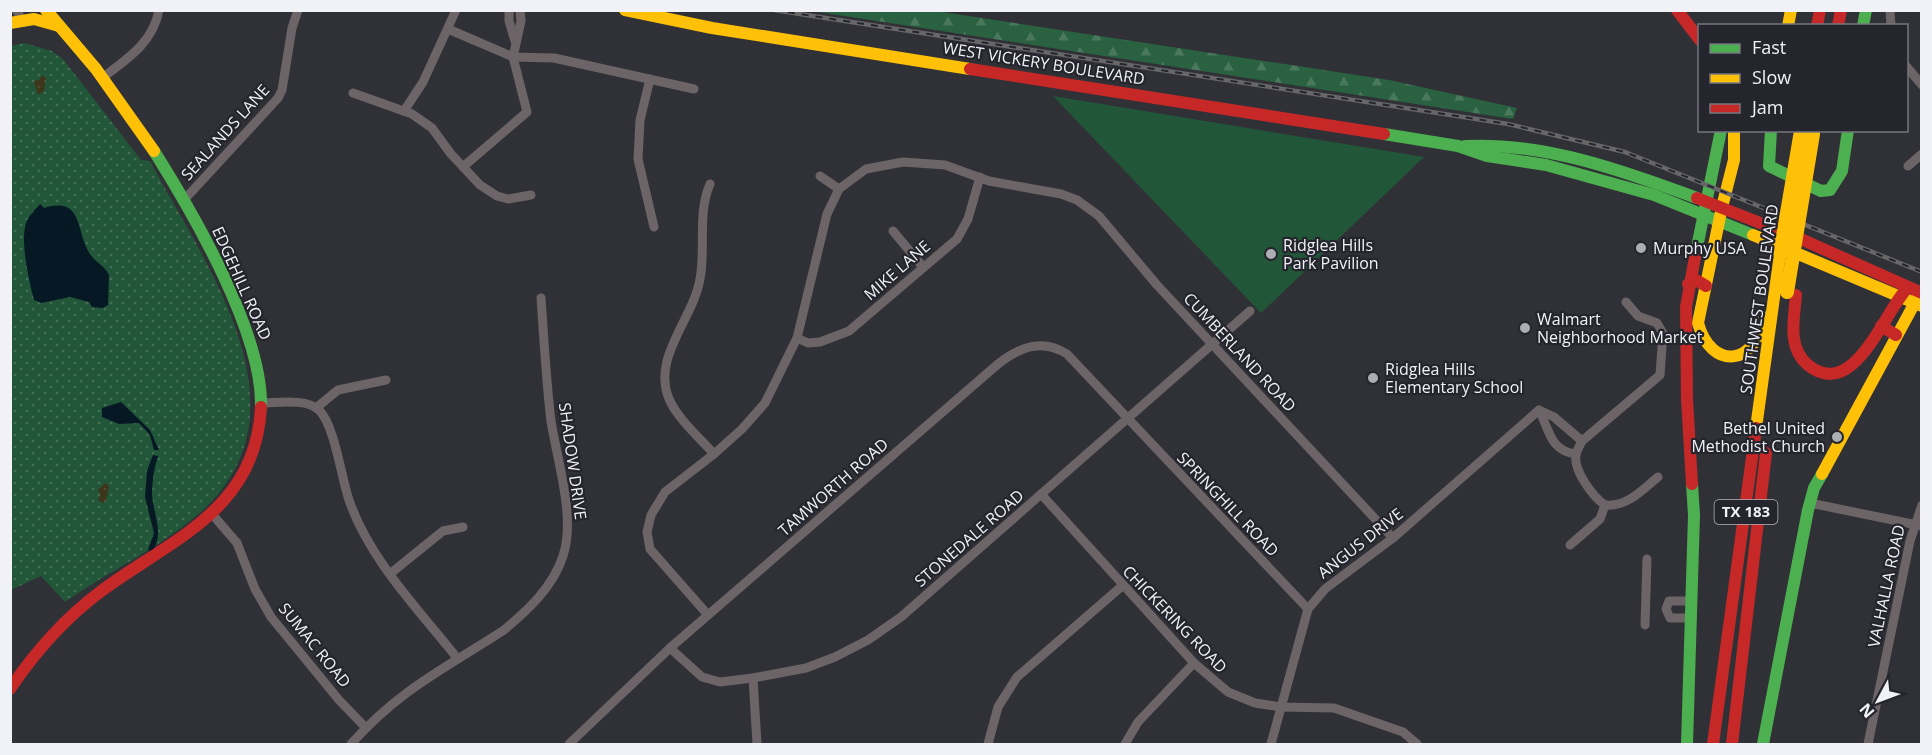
<svg xmlns="http://www.w3.org/2000/svg" width="1932" height="755" font-family="'Open Sans',sans-serif">
<defs>
<pattern id="grass-dots" width="8" height="8" patternUnits="userSpaceOnUse" patternTransform="scale(1.5)"><rect width="8" height="8" fill="#225639"/><path d="M2 2h.1M6 6h.1" fill="none" stroke="#436f56" stroke-width="1.8" stroke-linecap="round"/></pattern>
<pattern id="forest-firs" width="22" height="20" patternUnits="userSpaceOnUse" patternTransform="scale(1.5)"><rect width="22" height="20" fill="#2a6140"/><path d="M5 1l3.5 6h-7zM16 11l3.5 6h-7z" fill="#49785c"/></pattern>
<pattern id="sand-dots" width="8" height="8" patternUnits="userSpaceOnUse" patternTransform="scale(1.5)"><rect width="8" height="8" fill="#3e361b"/><path d="M2 2h.1M6 6h.1" fill="none" stroke="#514a32" stroke-width="1.8" stroke-linecap="round"/></pattern>
</defs>
<rect width="100%" height="100%" fill="#303136"/>
<path fill="url(#grass-dots)" d="M24,43L52,51L63,59L141,160L150,161C203,261 312,406 205,508C167,544 109,571 65,602L41,576L11,590L10,46Z"/>
<path fill="url(#forest-firs)" d="M812,11H936L1389,80L1517,108L1513,119Z"/>
<g fill="url(#sand-dots)">
<path d="M42,75L46,78L44,91L38,95L34,81L39,80Z"/>
<path d="M105,483L109,486L106,501L103,503L98,500L100,495L98,490Z"/>
</g>
<path fill="#225639" d="M1053,96L1424,157L1261,313Z"/>
<g fill="#061824">
<path d="M40,204L44,208C84,196 75,231 90,254C95,262 105,266 109,275L108,305L103,308L92,307L89,302L70,297L41,303L34,300C29,280 20,242 26,223C29,215 36,209 40,204Z"/>
<path d="M121,402L150,430L159,450H154L150,435L139,423L119,424L102,417V408Z"/>
<path d="M153,455L158,456C154,468 152,481 152,494C153,513 165,535 152,551L148,550L154,533L145,497L147,471Z"/>
</g>
<g fill="none" stroke-linecap="round" stroke-linejoin="round">
<g stroke="#6c6467" stroke-width="9">
<path d="M16,10L19,14"/>
<path d="M509,10V21L515,41"/>
<path d="M1890,10L1891,26"/>
<path d="M448,29L513,57L554,58L694,89"/>
<path d="M1906,66L1922,85"/>
<path d="M102,78C127,59 153,43 159,10"/>
<path d="M650,79L640,120L638,159L654,227"/>
<path d="M353,93L412,114L432,128L451,154L480,185L497,196L508,199L531,195"/>
<path d="M404,111L423,82L456,10"/>
<path d="M464,166L527,112L513,57L521,21L520,10"/>
<path d="M1908,166L1922,154"/>
<path d="M820,176L839,189"/>
<path d="M710,184C697,214 706,248 700,279C693,320 650,359 670,401C679,420 700,438 714,454"/>
<path d="M184,200L278,98L282,90L292,28L298,10"/>
<path d="M893,231L923,267"/>
<path d="M797,338L808,343L820,342L849,331L957,239L968,219L980,177"/>
<path d="M261,403C277,403 306,398 319,410C335,426 341,477 349,500C369,559 419,610 457,658"/>
<path d="M316,408L338,390L386,380"/>
<path d="M1576,454C1550,451 1550,431 1539,410L1554,417L1582,441"/>
<path d="M1041,494L1194,663L1228,692L1255,703L1281,707L1334,708L1403,732L1417,744"/>
<path d="M1810,503L1922,526"/>
<path d="M1605,505C1593,497 1573,470 1576,455C1577,450 1580,445 1582,441L1660,375L1663,333L1657,323L1638,316L1626,302"/>
<path d="M1605,505C1627,507 1641,491 1658,477"/>
<path d="M212,514L237,543L255,589L271,617L339,700L366,728"/>
<path d="M1570,545L1600,519L1605,505"/>
<path d="M391,573L443,531L463,527"/>
<path d="M708,615L650,549L647,532L651,515L665,492L714,454L742,429L765,403L797,338L827,214L839,189L866,169L903,162L945,165L989,181L1061,194L1077,200L1099,216L1157,285L1393,538"/>
<path d="M1690,618H1670L1666,609L1669,601H1691"/>
<path d="M1645,625L1647,559"/>
<path d="M670,648L702,677L720,682L753,678L806,668L835,657L868,640L901,617L1250,311"/>
<path d="M753,678L757,744"/>
<path d="M351,744C400,689 444,669 504,630C528,610 553,587 563,556C576,518 557,460 551,421C546,380 544,339 541,298"/>
<path d="M569,744L670,648L998,364C1020,347 1042,338 1067,354L1308,609"/>
<path d="M988,744L998,707L1017,677L1122,586"/>
<path d="M1125,744L1138,722L1194,663"/>
<path d="M1271,744L1308,609L1325,589L1393,538L1539,410"/>
<path d="M1868,744L1910,541L1922,505"/>
</g>
<g stroke="#4caf50" stroke-width="12">
<path d="M1863,26L1866,10"/>
<path d="M1771,130L1769,166L1821,191L1830,190L1842,171L1848,130"/>
<path d="M1384,134L1458,146L1487,156L1546,165L1654,195L1753,235"/>
<path d="M1465,146C1544,142 1624,171 1697,198"/>
<path d="M154,151C193,213 263,333 261,407"/>
<path d="M1695,257L1721,130"/>
<path d="M1687,744L1694,515L1692,484"/>
<path d="M1763,744L1808,510L1814,488L1822,474"/>
</g>
<g stroke="#ffc107" stroke-width="12">
<path d="M46,10L96,69L154,151"/>
<path d="M625,10L712,28L970,69"/>
<path d="M10,23L34,19L59,26"/>
<path d="M1788,26L1791,10"/>
<path d="M1722,207L1734,160V130"/>
<path d="M1722,207L1698,323C1711,371 1757,366 1763,317"/>
<path d="M1753,235L1922,306"/>
<path d="M1756,428L1780,254"/>
<path d="M1822,474L1918,297"/>
</g>
<g stroke="#c62828" stroke-width="12">
<path d="M1677,10L1700,40"/>
<path d="M1817,26L1820,10"/>
<path d="M1838,26L1841,10"/>
<path d="M970,69L1384,134"/>
<path d="M1697,198L1803,240L1922,293"/>
<path d="M1688,284L1696,280L1706,286"/>
<path d="M1796,295C1794,319 1787,348 1808,365C1854,402 1884,312 1908,287"/>
<path d="M1881,326L1896,335"/>
<path d="M1692,484L1687,399L1686,307L1695,257"/>
<path d="M10,689C35,652 64,619 100,592C171,539 256,511 261,407"/>
<path d="M1713,744L1756,428"/>
<path d="M1732,744L1766,453"/>
</g>
<defs>
<path id="rail" d="M774,10L1444,114L1508,124L1625,152L1922,272"/>
</defs>
<use href="#rail" stroke="#676669" stroke-width="4.5"/>
<use href="#rail" stroke="#24252d" stroke-width="2" stroke-dasharray="7" stroke-linecap="butt"/>
<g stroke="#ffc107" stroke-width="14">
<path d="M1780,254L1801,131"/>
<path d="M1787,292L1813,134"/>
</g>
</g>
<g fill="#adaeb3" stroke="#24252d" stroke-width="2">
<circle cx="1641" cy="248" r="6"/>
<circle cx="1271" cy="254" r="6"/>
<circle cx="1525" cy="328" r="6"/>
<circle cx="1373" cy="378" r="6"/>
<circle cx="1837" cy="437" r="6"/>
</g>
<g text-anchor="middle" stroke-width="4.5" stroke-linejoin="round" paint-order="stroke">
<rect fill="#24252d" stroke="#b4b4ba" stroke-width="1.5" x="1714.5" y="500" width="63" height="24" rx="4.5"/>
<g font-size="15" font-weight="bold" fill="#f1f2f7">
<text x="1746" y="517">TX 183</text>
</g>
<g font-size="16" fill="#f1f2f7" stroke="#24252d">
<text transform="translate(1044 63) rotate(9)" y="6">WEST VICKERY BOULEVARD</text>
<text transform="translate(225 132) rotate(-48)" y="6">SEALANDS LANE</text>
<text transform="translate(897 270) rotate(-41)" y="6">MIKE LANE</text>
<text transform="translate(242 283) rotate(66)" y="6">EDGEHILL ROAD</text>
<text transform="translate(1759 299) rotate(-82)" y="6">SOUTHWEST BOULEVARD</text>
<text transform="translate(1240 352) rotate(47)" y="6">CUMBERLAND ROAD</text>
<text transform="translate(573 461) rotate(82)" y="6">SHADOW DRIVE</text>
<text transform="translate(833 487) rotate(-41)" y="6">TAMWORTH ROAD</text>
<text transform="translate(1228 504) rotate(46)" y="6">SPRINGHILL ROAD</text>
<text transform="translate(969 538) rotate(-41)" y="6">STONEDALE ROAD</text>
<text transform="translate(1360 543) rotate(-38)" y="6">ANGUS DRIVE</text>
<text transform="translate(1886 586) rotate(-78)" y="6">VALHALLA ROAD</text>
<text transform="translate(1175 619) rotate(46)" y="6">CHICKERING ROAD</text>
<text transform="translate(315 645) rotate(51)" y="6">SUMAC ROAD</text>
</g>
<g font-size="16" fill="#f1f2f7" stroke="#24252d" text-anchor="start">
<text x="1283" y="251">Ridglea Hills<tspan x="1283" dy="18">Park Pavilion</tspan></text>
<text x="1653" y="254">Murphy USA</text>
<text x="1537" y="325">Walmart<tspan x="1537" dy="18">Neighborhood Market</tspan></text>
<text x="1385" y="375">Ridglea Hills<tspan x="1385" dy="18">Elementary School</tspan></text>
<text x="1825" y="434" text-anchor="end">Bethel United<tspan x="1825" dy="18">Methodist Church</tspan></text>
</g>
</g>
<rect width="1932" height="755" fill="none" stroke="#f1f2f7" stroke-width="24"/>
<rect x="1698" y="24" width="210" height="108" fill="#24252d" stroke="#76777e" stroke-width="1.5"/>
<rect x="1710" y="44" width="30" height="9" fill="#4caf50" stroke="#76777e" stroke-width="1.5"/>
<text x="1752" y="54" font-size="18" fill="#f1f2f7">Fast</text>
<rect x="1710" y="74" width="30" height="9" fill="#ffc107" stroke="#76777e" stroke-width="1.5"/>
<text x="1752" y="84" font-size="18" fill="#f1f2f7">Slow</text>
<rect x="1710" y="104" width="30" height="9" fill="#c62828" stroke="#76777e" stroke-width="1.5"/>
<text x="1752" y="114" font-size="18" fill="#f1f2f7">Jam</text>
<g transform="translate(1878 701) rotate(229)" stroke="#24252d" stroke-width="4.5" paint-order="stroke">
<path d="M0-4.5L10 22L0 15L-10 22Z" fill="#f1f2f7"/>
<text y="-9" font-size="16" font-weight="bold" text-anchor="middle" fill="#f1f2f7">N</text>
</g>
</svg>
